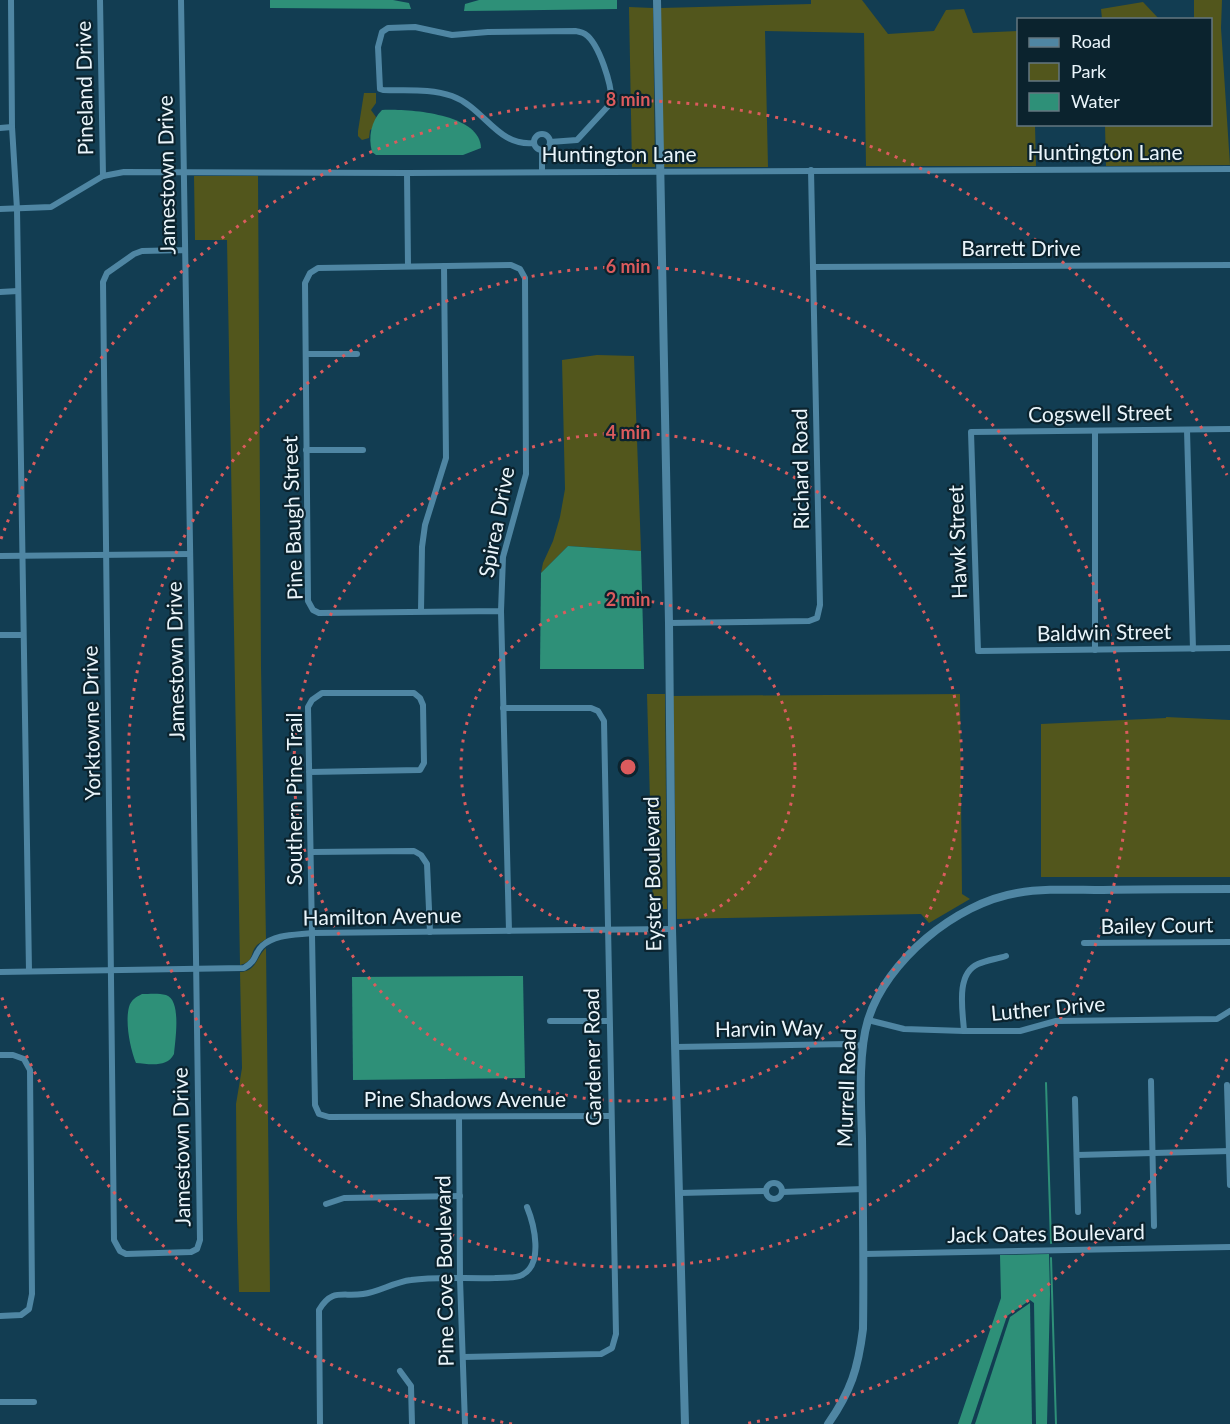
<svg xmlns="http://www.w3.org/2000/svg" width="1230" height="1424" font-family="Lato,sans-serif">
<rect width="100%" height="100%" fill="#123d52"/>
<g fill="#52561c">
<path d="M811,0H862L888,34L934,31L946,10L964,9L973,33L1018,31V124L1035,125L1036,166H866L864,33L765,31L768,167H663L661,8L811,4Z"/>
<path d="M1194,0H1222L1221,28L1230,165L1106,166L1105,125L1210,124V20L1194,19Z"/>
<path d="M1143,2L1159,19H1102L1101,9Z"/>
<path d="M629,7L653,8L655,167H632Z"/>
<path d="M364,93H376V103L371,110L376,117L374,128L370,130L369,138L362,140L358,136V131Z"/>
<path d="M194,176H258L261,667L266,939C265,940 258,944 257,945C249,954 255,961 240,965L227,240H195Z"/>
<path d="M597,355L634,356L641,551L568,546L541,573L543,563L553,541L560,517L565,489L562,360Z"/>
<path d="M647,694H665L667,909H653Z"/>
<path d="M960,694L962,894L970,899L929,923L921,914L677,919L673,696Z"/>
<path d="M1166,717L1230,720V877H1041V724L1166,718Z"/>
<path d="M266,948L270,1292H239L237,1219L236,1104L242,1068L240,972C257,971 256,957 266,948Z"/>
</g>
<g fill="#2e9078">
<path d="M270,0H393L409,3L411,9L270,8Z"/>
<path d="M479,0H617V9L464,11L465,4Z"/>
<path d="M382,110C407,109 480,113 481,148L463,155H376L372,152C368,137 371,121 382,110Z"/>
<path d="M568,546L641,551L644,669H540L541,573Z"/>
<path d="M523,976L525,1078L353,1080L352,977Z"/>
<path d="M142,994C149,994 159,993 166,995C182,1000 175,1041 174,1054C167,1068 149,1064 136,1063C130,1049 125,1022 129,1007C131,1000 136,997 142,994Z"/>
<path d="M1049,1254L1050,1294L1047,1424H1036L1034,1303L1030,1300L1007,1316L971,1424H958L1001,1298L1000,1255Z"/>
<path d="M1030,1303L1032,1424H975L1010,1317Z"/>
</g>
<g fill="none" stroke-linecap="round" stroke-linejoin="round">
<g stroke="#2e9078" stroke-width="2">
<path d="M1046,1083L1051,1243"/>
<path d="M1051,1258L1056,1424"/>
</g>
<g stroke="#4f86a3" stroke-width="6">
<path d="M11,0L12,127L17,209L29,971"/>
<path d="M100,0L103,176"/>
<path d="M181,0C188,413 195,827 200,1240L197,1249L191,1252L126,1254L120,1251L114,1240L103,282L107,273L134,254L142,251L185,250"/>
<path d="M0,128L12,127"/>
<circle cx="542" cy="142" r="8"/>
<path d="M534,143C497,147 485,108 452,96C430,88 406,91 383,90L380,89L378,47L382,32L388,28L415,27L452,35L488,32L576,31C579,32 582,32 585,34C599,43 613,87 611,103L577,140L550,142"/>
<path d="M542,172V150"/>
<path d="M407,173L408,266"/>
<path d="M0,209L51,207L103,176L124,172L407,173L1230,169"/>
<path d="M813,267L1230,265"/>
<path d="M0,292L18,291"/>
<path d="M306,354H357"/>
<path d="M1230,429L971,432L978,651L1230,648"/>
<path d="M1187,430L1193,649"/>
<path d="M1095,432V650"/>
<path d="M306,450H363"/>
<path d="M0,556L190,554"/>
<path d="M421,611L422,547L425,525L446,458L444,266"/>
<path d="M501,611L319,613L313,610L308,601L305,283L310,273L318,268L511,265L520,269L525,278L526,474L503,557L501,611L509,931"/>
<path d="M669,623L809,621L817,618L820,605L811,170"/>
<path d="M0,635H23"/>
<path d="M309,772L420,770L424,763L423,705L420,698L414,693H322L312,700L308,707C310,840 313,973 315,1105L319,1114L329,1117L611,1116"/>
<path d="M311,852L414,851L421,855L427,864L430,932"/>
<path d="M1084,943L1230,942"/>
<path d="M0,972L244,968C258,960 254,953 262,946C275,934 295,935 312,933L672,929"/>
<path d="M868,1020L904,1029L964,1031H1020L1056,1021L1217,1019L1230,1011"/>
<path d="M550,1021H609"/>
<path d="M964,1031C963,1012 955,974 978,964C987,960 997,959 1006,956"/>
<path d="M675,1047L848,1044L863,1046"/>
<path d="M0,1055H13L24,1059L30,1070L32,1294L29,1309L21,1315L0,1316"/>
<path d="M1151,1081L1154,1226"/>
<path d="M1227,1085L1230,1185"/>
<path d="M1075,1099L1078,1212"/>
<path d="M459,1117L460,1279L465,1424"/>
<path d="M1077,1155L1230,1151"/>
<circle cx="774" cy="1191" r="8"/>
<path d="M782,1192L863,1189"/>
<path d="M679,1193L766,1191"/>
<path d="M326,1204L344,1198L460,1196"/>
<path d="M864,1254L1230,1247"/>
<path d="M463,1357L601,1354L612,1348L616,1334L604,721L598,711L591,708H503"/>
<path d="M400,1371L411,1386L412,1424"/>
<path d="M0,1402H34"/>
<path d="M320,1424L319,1310C332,1288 342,1297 363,1294C379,1292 394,1282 411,1280C438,1276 467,1279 495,1278C503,1277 515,1279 522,1275C544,1264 534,1224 527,1207"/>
</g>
<g stroke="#4f86a3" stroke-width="8">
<path d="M657,0L669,623L672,929L685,1424"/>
<path d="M828,1424C851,1391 858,1369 863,1329C864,1265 863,1202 862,1138C861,1103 858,1053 868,1020C886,961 956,903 1017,893C1045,888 1074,890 1103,890C1145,889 1188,889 1230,889"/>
</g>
</g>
<g fill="none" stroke="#db5b5d" stroke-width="3" stroke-dasharray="3 6">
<circle cx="628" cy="767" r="167"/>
<circle cx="628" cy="767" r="334"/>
<circle cx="628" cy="767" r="500"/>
<path d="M1227 1059A667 667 0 0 1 744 1424M512 1424A667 667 0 0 1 1 995M1 539A667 667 0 0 1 1227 475"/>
</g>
<g text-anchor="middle" stroke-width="4.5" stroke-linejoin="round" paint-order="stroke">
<g font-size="21" fill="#eaf5fb" stroke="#0b232e">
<text transform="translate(85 88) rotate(-91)" y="7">Pineland Drive</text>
<text x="1105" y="160">Huntington Lane</text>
<text x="619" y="162">Huntington Lane</text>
<text transform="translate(167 175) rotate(-91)" y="7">Jamestown Drive</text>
<text x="1021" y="256">Barrett Drive</text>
<text transform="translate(1100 414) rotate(-1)" y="7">Cogswell Street</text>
<text transform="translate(801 469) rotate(-91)" y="7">Richard Road</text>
<text transform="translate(293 518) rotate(-92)" y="7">Pine Baugh Street</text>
<text transform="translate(497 522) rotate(-79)" y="7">Spirea Drive</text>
<text transform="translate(958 542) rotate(-92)" y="7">Hawk Street</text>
<text transform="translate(1104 633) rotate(-1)" y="7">Baldwin Street</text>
<text transform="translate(176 661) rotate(-91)" y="7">Jamestown Drive</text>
<text transform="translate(92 723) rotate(-91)" y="7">Yorktowne Drive</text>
<text transform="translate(295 799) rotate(-90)" y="7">Southern Pine Trail</text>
<text transform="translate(653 874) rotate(-91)" y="7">Eyster Boulevard</text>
<text transform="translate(382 917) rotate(-1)" y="7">Hamilton Avenue</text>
<text transform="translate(1157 926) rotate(-1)" y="7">Bailey Court</text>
<text transform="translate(1048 1009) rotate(-5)" y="7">Luther Drive</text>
<text transform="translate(769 1029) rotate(-1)" y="7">Harvin Way</text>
<text transform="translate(593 1057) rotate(-91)" y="7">Gardener Road</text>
<text transform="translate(847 1088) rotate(-88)" y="7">Murrell Road</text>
<text x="465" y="1107">Pine Shadows Avenue</text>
<text transform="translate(182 1147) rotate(-91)" y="7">Jamestown Drive</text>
<text transform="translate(1046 1234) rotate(-1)" y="7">Jack Oates Boulevard</text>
<text transform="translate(445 1271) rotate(-91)" y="7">Pine Cove Boulevard</text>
</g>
</g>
<circle cx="628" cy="767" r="9" fill="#db5b5d" stroke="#0b232e" stroke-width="3"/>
<g font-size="18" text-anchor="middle" font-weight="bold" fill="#db5b5d" stroke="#0b232e" stroke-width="4.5" stroke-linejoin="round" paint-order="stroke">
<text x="628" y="106">8 min</text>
<text x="628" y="273">6 min</text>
<text x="628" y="439">4 min</text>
<text x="628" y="606">2 min</text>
</g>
<rect x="1017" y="18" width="195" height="108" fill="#0b232e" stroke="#647780" stroke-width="1.5"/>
<rect x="1029" y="38" width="30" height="9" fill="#4f86a3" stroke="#647780" stroke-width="1.5"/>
<text x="1071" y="48" font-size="18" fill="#eaf5fb">Road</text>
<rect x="1029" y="63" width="30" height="18" fill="#52561c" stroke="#647780" stroke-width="1.5"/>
<text x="1071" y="78" font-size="18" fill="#eaf5fb">Park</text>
<rect x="1029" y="93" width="30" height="18" fill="#2e9078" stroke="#647780" stroke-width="1.5"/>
<text x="1071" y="108" font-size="18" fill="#eaf5fb">Water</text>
</svg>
